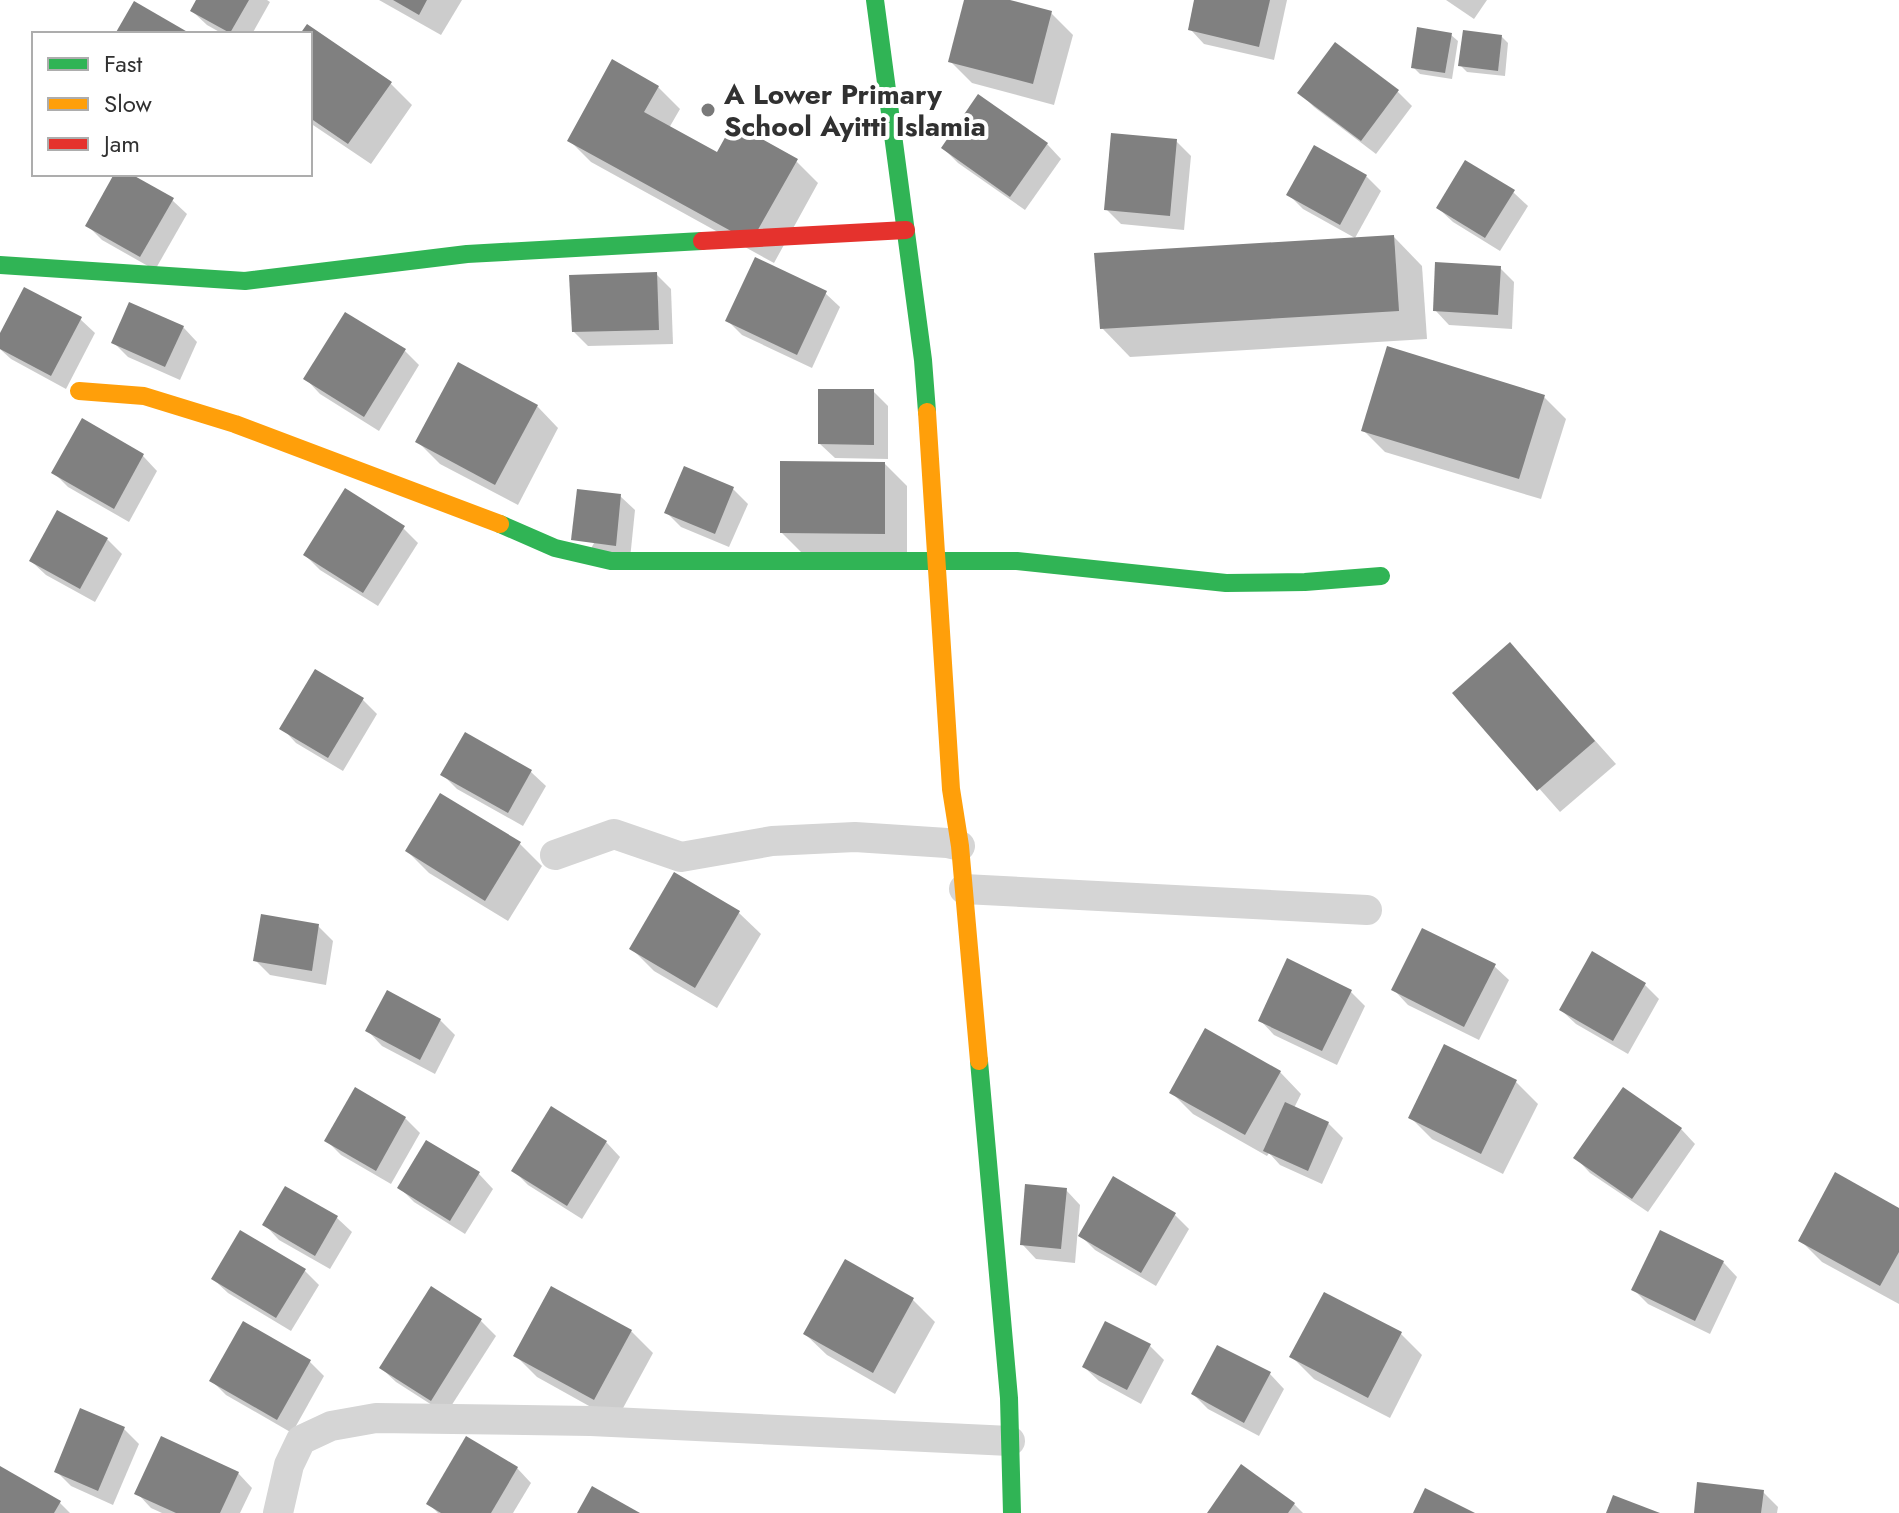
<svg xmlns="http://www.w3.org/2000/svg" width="1899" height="1513" font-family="Jost,sans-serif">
<rect width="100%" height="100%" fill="#fff"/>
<g fill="#0003">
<path d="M198,0H267L270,2L252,34H223L207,25L192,11Z"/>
<path d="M379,0H462L441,35Z"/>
<path d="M966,0H1002L1051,13L1073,35L1054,105L972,83L950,61Z"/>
<path d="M1196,0H1287L1274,60L1204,44L1190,29Z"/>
<path d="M1446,0H1487L1474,19Z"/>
<path d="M307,26L390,83L412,105L371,164L310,123V34H302Z"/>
<path d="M1451,35L1458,41L1452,79L1420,74L1413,67Z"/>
<path d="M1501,36L1508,43L1505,76L1467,72L1460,65Z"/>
<path d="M1335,45L1398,92L1412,106L1376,154L1314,107L1299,92Z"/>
<path d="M658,87L680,109L669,128L718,155L796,161L818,183L774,263L591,162L569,140Z"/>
<path d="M1176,141L1191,156L1184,230L1121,224L1106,209Z"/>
<path d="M1047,144L1061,159L1025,210L958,163L943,148Z"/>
<path d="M117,174H127L172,200L187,214L155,270L102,240L88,226Z"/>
<path d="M1366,176L1381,191L1355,238L1303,209L1288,194Z"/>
<path d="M1513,192L1528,206L1500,251L1453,222L1438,208Z"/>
<path d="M1394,237L1422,266L1427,339L1130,357L1102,328Z"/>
<path d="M1500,268L1514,282L1512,329L1449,325L1435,310Z"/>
<path d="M656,274L671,289L673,344L588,346L574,332Z"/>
<path d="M825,293L840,307L812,368L742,335L728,321Z"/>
<path d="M80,319L95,333L66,389L11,359L0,349V337Z"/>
<path d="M183,327L197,342L180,380L128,357L113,342Z"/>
<path d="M405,351L419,365L379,431L320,394L306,379Z"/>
<path d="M873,391L888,406V459L835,458L820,444Z"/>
<path d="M1544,397L1566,419L1541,499L1385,452L1363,430Z"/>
<path d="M537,406L558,428L518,505L440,464L418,442Z"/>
<path d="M83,421L143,456L157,471L129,522L68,487L54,473Z"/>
<path d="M885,464L907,486V555H804L782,533Z"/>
<path d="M733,489L748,504L729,547L681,527L667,513Z"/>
<path d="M620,496L635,510L630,559L588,554Z"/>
<path d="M403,528L418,543L378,606L320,570L305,555Z"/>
<path d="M107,539L122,554L95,602L46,575L31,561Z"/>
<path d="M1510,645L1616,764L1560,812L1455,693Z"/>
<path d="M362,699L377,714L343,771L296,743L282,728Z"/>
<path d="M531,772L546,786L523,826L457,789L443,775Z"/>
<path d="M520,844L542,866L508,921L429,873L407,851Z"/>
<path d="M739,913L761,934L717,1008L654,971L632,949Z"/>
<path d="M318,926L333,941L326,985L270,975L255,960Z"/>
<path d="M1494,966L1509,980L1479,1040L1408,1005L1394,990Z"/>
<path d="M1645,985L1659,999L1628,1054L1576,1024L1561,1010Z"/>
<path d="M1350,991L1365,1006L1337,1065L1274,1035L1260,1020Z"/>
<path d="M440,1020L455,1035L435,1074L382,1046L368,1031Z"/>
<path d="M1280,1072L1301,1094L1294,1108L1328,1123L1343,1138L1322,1184L1280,1165L1269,1153L1267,1156L1193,1114L1171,1092Z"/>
<path d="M1516,1082L1538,1104L1503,1174L1432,1139L1410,1117Z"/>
<path d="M355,1090L405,1118L420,1133L391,1184L341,1155L327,1141Z"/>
<path d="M1681,1129L1695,1144L1648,1212L1590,1173L1576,1158Z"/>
<path d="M606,1142L620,1157L582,1219L528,1185L514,1171Z"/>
<path d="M479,1174L493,1189L465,1234L414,1202L399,1187Z"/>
<path d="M286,1189L337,1218L352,1232L330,1269L279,1240L265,1225Z"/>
<path d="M1066,1190L1080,1205L1075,1263L1036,1259L1022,1244Z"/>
<path d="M1899,1210V1304L1822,1262L1800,1240Z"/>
<path d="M1175,1215L1189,1229L1156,1286L1095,1250L1081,1236Z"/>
<path d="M845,1262L913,1300L935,1322L895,1394L827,1355L805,1334Z"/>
<path d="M1723,1262L1737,1277L1710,1334L1648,1304L1634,1290Z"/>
<path d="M305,1271L319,1285L291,1331L228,1293L213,1279Z"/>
<path d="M431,1289L481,1321L496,1336L446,1414L396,1382L381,1368Z"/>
<path d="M631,1331L653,1353L616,1421L537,1377L515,1355Z"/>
<path d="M1400,1333L1422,1355L1390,1418L1314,1379L1292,1357Z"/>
<path d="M1150,1346L1164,1360L1141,1404L1099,1381L1084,1367Z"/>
<path d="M1218,1347L1270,1374L1284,1389L1259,1436L1208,1409L1193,1394Z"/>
<path d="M310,1362L324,1376L292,1433L226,1395L211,1380Z"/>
<path d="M124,1429L139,1444L113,1505L71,1486L57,1472Z"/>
<path d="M0,1468L59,1502L70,1513H0Z"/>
<path d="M517,1468L531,1483L513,1513H438L429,1504Z"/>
<path d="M238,1473L252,1488L240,1513H162L151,1508L137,1493Z"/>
<path d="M1763,1492L1778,1507L1777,1513H1696Z"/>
<path d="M1294,1504L1303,1513H1209Z"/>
</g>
<g fill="#808080">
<path d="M196,0H249L230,33L190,11Z"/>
<path d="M393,0H427L419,15Z"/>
<path d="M964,0H1010L1052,11L1033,84L948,62Z"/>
<path d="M1194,0H1270L1259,47L1188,30Z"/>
<path d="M134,1L191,34H115Z"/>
<path d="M307,24L392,82L348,144L310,118V34H300Z"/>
<path d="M1417,27L1452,33L1445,73L1411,68Z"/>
<path d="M1463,30L1502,35L1498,71L1458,66Z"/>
<path d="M1335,42L1399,90L1361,141L1297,93Z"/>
<path d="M612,59L659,86L644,112L717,152L733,123L798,159L751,242L567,141Z"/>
<path d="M978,94L1048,143L1010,197L941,148Z"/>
<path d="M1111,133L1177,139L1170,216L1104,210Z"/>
<path d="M1314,145L1367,175L1340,225L1286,195Z"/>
<path d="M1465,160L1515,190L1485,238L1436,208Z"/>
<path d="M114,174H131L174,198L140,257L85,226Z"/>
<path d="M1394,235L1399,311L1100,329L1094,253Z"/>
<path d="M755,257L827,291L797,355L725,321Z"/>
<path d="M1435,262L1501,266L1498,315L1433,311Z"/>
<path d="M657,272L659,330L572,332L569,275Z"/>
<path d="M24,287L82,317L51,376L0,349V333Z"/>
<path d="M129,302L184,326L165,367L111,343Z"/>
<path d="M345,312L406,349L364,417L303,379Z"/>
<path d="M1387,346L1545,395L1519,479L1361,431Z"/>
<path d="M458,362L538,405L495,485L415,442Z"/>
<path d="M818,389H874V445L818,444Z"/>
<path d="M82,418L144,454L114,509L51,473Z"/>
<path d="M780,461L885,462V534L780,533Z"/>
<path d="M684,466L734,487L715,534L664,513Z"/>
<path d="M345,488L405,526L363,593L303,555Z"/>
<path d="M577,489L621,494L616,546L571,540Z"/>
<path d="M57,510L108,538L80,589L29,561Z"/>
<path d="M1510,642L1595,741L1537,791L1452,693Z"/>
<path d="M315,669L364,698L328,758L279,729Z"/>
<path d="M465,732L532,770L508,813L440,775Z"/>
<path d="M440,793L521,842L485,901L405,851Z"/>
<path d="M674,872L740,911L695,988L629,949Z"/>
<path d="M261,914L319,924L312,971L253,961Z"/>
<path d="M1422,928L1496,964L1464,1027L1391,990Z"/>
<path d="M1592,951L1646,983L1613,1041L1559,1010Z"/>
<path d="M1287,958L1352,990L1322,1051L1258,1021Z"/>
<path d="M387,990L441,1019L420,1060L365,1031Z"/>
<path d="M1205,1028L1281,1071L1245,1135L1169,1093Z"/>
<path d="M1444,1044L1517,1080L1481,1154L1408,1118Z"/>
<path d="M355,1087L406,1117L376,1171L324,1141Z"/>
<path d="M1623,1087L1682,1128L1632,1199L1573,1158Z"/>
<path d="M1285,1102L1329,1122L1308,1171L1263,1151Z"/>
<path d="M551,1106L607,1141L567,1206L511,1171Z"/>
<path d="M426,1140L480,1172L450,1221L397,1188Z"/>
<path d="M1835,1172L1899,1208V1252L1880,1286L1798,1241Z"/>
<path d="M1113,1176L1176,1213L1141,1273L1078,1236Z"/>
<path d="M1025,1184L1067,1188L1061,1249L1020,1245Z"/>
<path d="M285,1186L338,1216L315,1256L262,1225Z"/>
<path d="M240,1230L306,1269L276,1318L211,1279Z"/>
<path d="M1660,1230L1724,1261L1695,1321L1631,1290Z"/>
<path d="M845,1259L914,1298L873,1373L803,1334Z"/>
<path d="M431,1286L482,1319L431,1401L379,1368Z"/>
<path d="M551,1286L632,1330L594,1400L513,1356Z"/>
<path d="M1324,1292L1402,1332L1368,1398L1289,1357Z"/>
<path d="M243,1321L311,1360L277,1420L209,1381Z"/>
<path d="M1105,1321L1151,1344L1127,1390L1082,1367Z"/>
<path d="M1217,1345L1271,1372L1244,1423L1191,1394Z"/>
<path d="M80,1408L125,1427L98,1491L54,1472Z"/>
<path d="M161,1436L239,1472L220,1513H176L134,1494Z"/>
<path d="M466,1436L518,1467L491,1513H441L426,1504Z"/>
<path d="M1241,1464L1295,1503L1288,1513H1207Z"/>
<path d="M0,1466L61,1501L54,1513H0Z"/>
<path d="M1697,1482L1764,1490L1761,1513H1694Z"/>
<path d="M592,1486L640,1513H577Z"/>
<path d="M1425,1488L1475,1513H1413Z"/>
<path d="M1613,1495L1660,1513H1606Z"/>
</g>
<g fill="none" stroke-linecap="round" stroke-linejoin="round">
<g stroke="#d5d5d5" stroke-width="30">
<path d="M555,855L614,834L681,857L772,841L855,837L947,843L960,846"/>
<path d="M964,889L1367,910"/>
<path d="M278,1513L289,1465L301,1440L331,1426L376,1418L591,1421L1010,1441"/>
</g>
<g stroke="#30b455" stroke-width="18">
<path d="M875,0L923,360L927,412"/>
<path d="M0,265L245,281L467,254L702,241"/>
<path d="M500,524L555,548L611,561H1017L1226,583L1305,582L1381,576"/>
<path d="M979,1061L1009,1398L1012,1513"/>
</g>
<g stroke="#ff9f0a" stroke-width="18">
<path d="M79,391L144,396L235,424L500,524"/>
<path d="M927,412L951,789L960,846L979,1061"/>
</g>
<path stroke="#e5322d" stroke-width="18" d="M702,241L906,230"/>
</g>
<circle fill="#797979" stroke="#fff" stroke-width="3" cx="708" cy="110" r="8"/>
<g text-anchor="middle" stroke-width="8" stroke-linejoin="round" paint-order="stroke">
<g font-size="28" font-weight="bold" fill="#313131" stroke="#fff" text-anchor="start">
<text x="724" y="104">A Lower Primary<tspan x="724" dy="32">School Ayitti Islamia</tspan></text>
</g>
</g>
<rect x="32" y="32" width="280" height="144" fill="#ffffff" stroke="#adadad" stroke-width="2"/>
<rect x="48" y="58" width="40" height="12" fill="#30b455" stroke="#adadad" stroke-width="2"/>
<text x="104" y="72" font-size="24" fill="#313131">Fast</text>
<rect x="48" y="98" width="40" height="12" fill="#ff9f0a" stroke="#adadad" stroke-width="2"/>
<text x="104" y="112" font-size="24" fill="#313131">Slow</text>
<rect x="48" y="138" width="40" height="12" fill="#e5322d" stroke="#adadad" stroke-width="2"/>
<text x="104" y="152" font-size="24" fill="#313131">Jam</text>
</svg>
